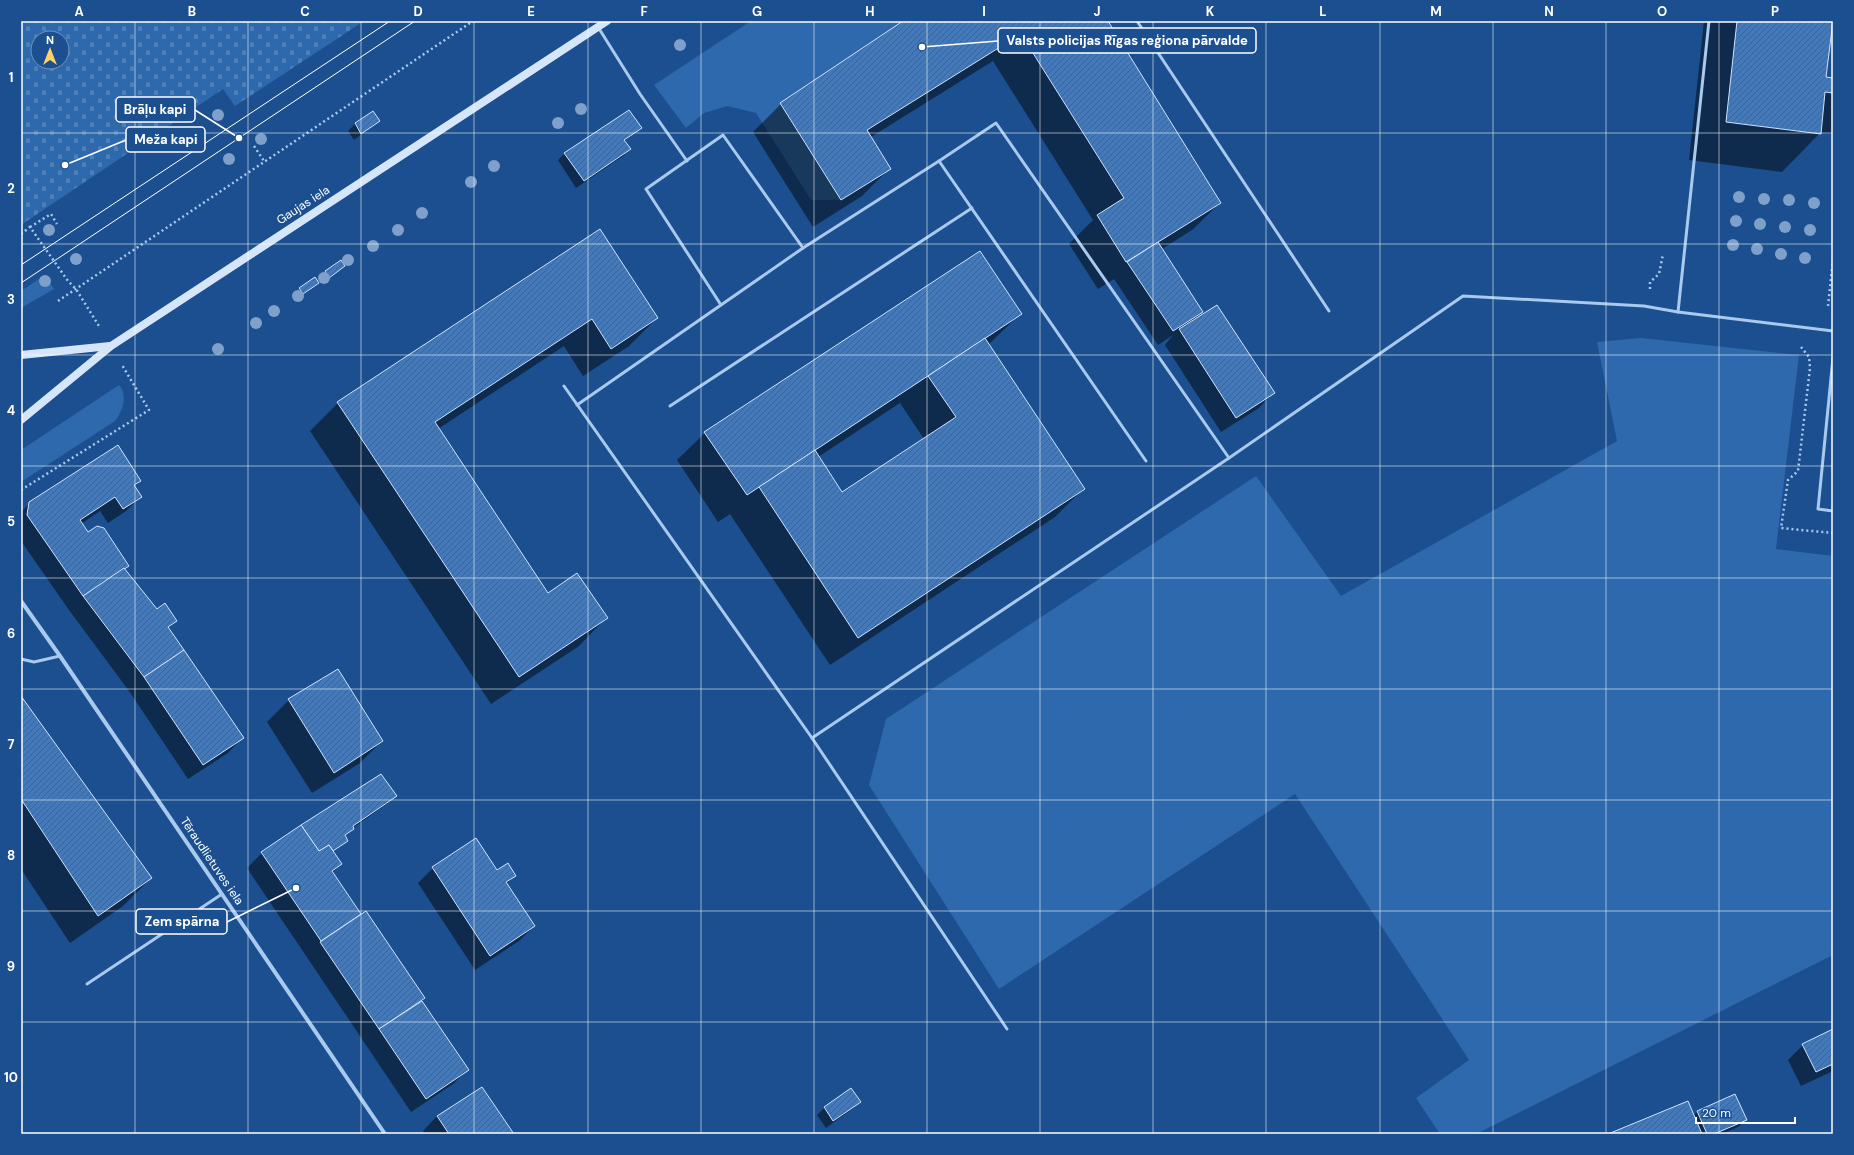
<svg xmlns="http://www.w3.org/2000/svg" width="1854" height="1155" font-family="'DM Sans',sans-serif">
<defs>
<pattern id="cemetery-stones" width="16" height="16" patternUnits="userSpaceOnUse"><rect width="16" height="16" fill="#2e69ad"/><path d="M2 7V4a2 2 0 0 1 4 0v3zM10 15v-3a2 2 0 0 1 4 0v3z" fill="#4d80b9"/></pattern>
<pattern id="building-hatch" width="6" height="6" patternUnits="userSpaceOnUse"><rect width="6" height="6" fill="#4478b7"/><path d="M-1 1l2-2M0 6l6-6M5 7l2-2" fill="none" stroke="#486282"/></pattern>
</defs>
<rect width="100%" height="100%" fill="#1b4f8f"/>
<g fill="#2e69ad">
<path d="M751,21H903L780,103L841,200H811L756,113L727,106L704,113L686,128L654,85Z"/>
<path d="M45,275L54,289L21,308V291Z"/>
<path d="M1641,338L1799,355L1776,549L1833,556V955L1476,1134H1440L1416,1098L1469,1060L1295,794L999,989L869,785L886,719L1256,476L1341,596L1617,441L1597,342Z"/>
<path d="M119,385C128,396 123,410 115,421L21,482V450Z"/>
</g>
<path fill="url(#cemetery-stones)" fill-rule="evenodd" d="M21,21H364L235,106L223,89L21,225ZM38,38H62V62H38Z"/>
<g fill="#0007" fill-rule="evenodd">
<path d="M904,21H1107L1220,203L1192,230L1162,249L1202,312L1194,320L1273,393L1259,408L1221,432L1165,345L1173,335L1158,345L1114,279L1098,289L1069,244L1093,220L993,61L871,137L890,168L862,196L813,227L753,132L781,104Z"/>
<path d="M1704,21H1832L1825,78L1833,79V134L1820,133L1782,172L1689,160Z"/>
<path d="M373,113L379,121L354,140L348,131L355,124Z"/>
<path d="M640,128L624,141L630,149L623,156L576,188L558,160L565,153Z"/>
<path d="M599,230L657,318L629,346L583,376L564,346L438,429L547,594L606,618L579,646L491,704L310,431L338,403Z"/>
<path d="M341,261L344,266L322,284L318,279Z"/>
<path d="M315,278L318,283L296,300L292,296Z"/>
<path d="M1020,314L988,345L1083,489L1055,517L830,665L730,514L718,522L677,460L705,433ZM900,403L924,439L842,493L818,457Z"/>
<path d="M140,481L134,486L140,497L126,511L108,523L100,511L81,524L88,533L123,569L157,610L176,621L168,628L242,738L228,753L188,779L129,691L69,610L21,541V512L30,503Z"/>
<path d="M21,698L151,878L123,906L70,943L21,869Z"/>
<path d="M289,700L382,741L360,763L312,793L267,722Z"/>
<path d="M395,796L388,803L353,828V829L344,837L347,841L333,852L341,864L332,873L361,916L424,998L421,1001L467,1070L453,1084L411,1112L247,868L262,853Z"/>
<path d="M476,840L497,871L515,875L506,884L534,926L519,941L475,970L418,883L433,868Z"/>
<path d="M1833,1031V1071L1801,1086L1788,1060L1803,1045Z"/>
<path d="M482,1088L512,1134H425L423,1131L437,1116Z"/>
<path d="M851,1089L860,1102L852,1109L826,1128L817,1115L824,1108Z"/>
<path d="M1735,1095L1745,1120L1738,1127L1722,1134H1611L1693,1116L1697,1112Z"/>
</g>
<g fill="url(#building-hatch)" stroke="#cfe3fa">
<path d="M903,21H1108L1221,203L1126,262L1097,215L1124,198L1021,34L867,130L891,169L841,200L780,103Z"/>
<path d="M1737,21H1833L1826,77L1833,78V93L1825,92L1821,134L1726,122Z"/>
<path d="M629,110L642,128L624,140L631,149L584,181L564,153Z"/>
<path d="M373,111L380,121L361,134L355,123Z"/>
<path d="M600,229L658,318L611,349L592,319L435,422L548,593L577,573L608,618L519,677L337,402Z"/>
<path d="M1158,242L1203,312L1173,331L1127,262Z"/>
<path d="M980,251L1022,314L747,495L704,432Z"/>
<path d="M341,260L345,266L329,278L325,271Z"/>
<path d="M315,277L319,283L303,294L299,288Z"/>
<path d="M1217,305L1275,393L1236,418L1179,329Z"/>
<path d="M985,338L1085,489L858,638L759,487L815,450L842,492L956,417L928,376Z"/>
<path d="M118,445L141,481L134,485L142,497L123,509L115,497L80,520L88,532L97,526L104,528L129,566L83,596L27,515L29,502Z"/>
<path d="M124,568L157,609L165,603L177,621L168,627L184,650L144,677L83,596Z"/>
<path d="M184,650L244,738L203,765L144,677Z"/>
<path d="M338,669L383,741L334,773L288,699Z"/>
<path d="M21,696L152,878L98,916L21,799Z"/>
<path d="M381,774L397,796L353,826L354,829L345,835L348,841L333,851L329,845L319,851L301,825Z"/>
<path d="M301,825L319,851L329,845L342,864L332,871L361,914L321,941L261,852Z"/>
<path d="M476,838L497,870L508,863L516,876L506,882L535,926L490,956L432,867Z"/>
<path d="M366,911L425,998L379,1029L320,942Z"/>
<path d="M422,1001L469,1070L426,1099L379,1029Z"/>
<path d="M1833,1029V1064L1816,1072L1802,1044Z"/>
<path d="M482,1087L514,1134H449L437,1116Z"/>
<path d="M851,1088L861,1102L833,1121L824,1107Z"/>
<path d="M1735,1094L1747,1120L1714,1134H1707L1697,1111Z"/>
<path d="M1688,1101L1702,1134H1608Z"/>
</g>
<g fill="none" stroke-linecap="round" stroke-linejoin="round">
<g stroke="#a9c9ee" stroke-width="2.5" stroke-dasharray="2 3" stroke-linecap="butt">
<path d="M254,146L264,161"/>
<path d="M30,227L51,214L57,224"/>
<path d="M21,234L30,227L68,281L76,289L99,326"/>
<path d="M1650,289V282L1659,274L1663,254"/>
<path d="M58,301L473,21"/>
<path d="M1828,306L1833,260"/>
<path d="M1801,347L1809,357L1810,368L1798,471L1788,480L1781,528L1833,533"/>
<path d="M21,490L149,410L122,365"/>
</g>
<g stroke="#a9c9ee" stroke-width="3">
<path d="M1137,21L1329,311"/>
<path d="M1709,21L1678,312L1833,331"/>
<path d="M598,27L640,94L687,161"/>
<path d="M939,161L996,123L1229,458"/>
<path d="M721,305L646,189L723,135L803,248L939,161L1146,461"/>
<path d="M1833,358L1818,509L1833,511"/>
<path d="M564,386L812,738L1007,1029"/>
<path d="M577,405L803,248"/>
<path d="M670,406L972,208"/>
<path d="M21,659L34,662L60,656"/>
<path d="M812,738L1229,458L1463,296L1644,306L1678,312"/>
<path d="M87,984L222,894"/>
</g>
<path stroke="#a9c9ee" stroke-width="4" d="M21,601L60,656L385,1134"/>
<g stroke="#d6e6fa" stroke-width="8">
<path d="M21,355L110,346"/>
<path d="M21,420L111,346L607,21"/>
</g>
<g stroke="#fff" stroke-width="1">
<path d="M21,265L390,21"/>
<path d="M21,283L415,21"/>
</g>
</g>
<g fill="#7ea0ca">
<circle cx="680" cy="45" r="6"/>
<circle cx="581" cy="109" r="6"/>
<circle cx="218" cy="115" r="6"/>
<circle cx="558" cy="123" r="6"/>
<circle cx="261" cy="139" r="6"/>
<circle cx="229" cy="159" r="6"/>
<circle cx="494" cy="166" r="6"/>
<circle cx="471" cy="182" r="6"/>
<circle cx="1739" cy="197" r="6"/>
<circle cx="1764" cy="199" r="6"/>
<circle cx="1789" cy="200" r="6"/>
<circle cx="1814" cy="203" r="6"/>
<circle cx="422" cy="213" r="6"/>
<circle cx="1736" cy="221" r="6"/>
<circle cx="1760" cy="224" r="6"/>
<circle cx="1785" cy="227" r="6"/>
<circle cx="49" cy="230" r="6"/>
<circle cx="398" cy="230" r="6"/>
<circle cx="1810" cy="230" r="6"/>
<circle cx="1733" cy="245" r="6"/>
<circle cx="373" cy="246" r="6"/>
<circle cx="1757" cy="249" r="6"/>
<circle cx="1781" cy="254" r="6"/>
<circle cx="1805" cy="258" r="6"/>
<circle cx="76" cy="259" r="6"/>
<circle cx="348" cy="260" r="6"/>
<circle cx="324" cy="278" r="6"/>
<circle cx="45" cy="281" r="6"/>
<circle cx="298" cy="296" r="6"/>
<circle cx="274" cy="311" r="6"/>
<circle cx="256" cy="323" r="6"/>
<circle cx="218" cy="349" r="6"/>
</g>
<path fill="none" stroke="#fff" stroke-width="1" stroke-opacity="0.55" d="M135,21V1134M248,21V1134M361,21V1134M474,21V1134M588,21V1134M701,21V1134M814,21V1134M927,21V1134M1040,21V1134M1153,21V1134M1266,21V1134M1380,21V1134M1493,21V1134M1606,21V1134M1719,21V1134M21,133H1833M21,244H1833M21,355H1833M21,466H1833M21,578H1833M21,689H1833M21,800H1833M21,911H1833M21,1022H1833"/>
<g text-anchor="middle" stroke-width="3" stroke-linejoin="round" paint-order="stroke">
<g font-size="12" fill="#fff" stroke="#1b4f8f">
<text transform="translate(303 205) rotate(-33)" y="4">Gaujas iela</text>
<text transform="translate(212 861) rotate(56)" y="4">Tēraudlietuves iela</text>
</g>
</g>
<path fill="none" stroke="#fff" stroke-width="1.5" d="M922 47L998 41M239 138L195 110M65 165L126 140M296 888L227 922"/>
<g fill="#fff" stroke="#1b4f8f" stroke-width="1.5">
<circle cx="922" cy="47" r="4"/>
<circle cx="239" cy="138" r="4"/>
<circle cx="65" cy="165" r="4"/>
<circle cx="296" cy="888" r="4"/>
</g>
<g fill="#1b4f8f" stroke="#fff" stroke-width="1.5">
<rect x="998" y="28" width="258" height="25" rx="4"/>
<rect x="116" y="97" width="79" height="25" rx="4"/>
<rect x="126" y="127" width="79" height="25" rx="4"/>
<rect x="136" y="909" width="91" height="25" rx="4"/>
</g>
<g font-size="13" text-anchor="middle" font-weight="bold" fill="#fff">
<text x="1127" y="45">Valsts policijas Rīgas reģiona pārvalde</text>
<text x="155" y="114">Brāļu kapi</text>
<text x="166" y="144">Meža kapi</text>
<text x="182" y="926">Zem spārna</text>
</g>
<rect width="1854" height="1155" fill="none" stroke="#1b4f8f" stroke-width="44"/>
<g transform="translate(50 50)"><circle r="19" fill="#1b4f8f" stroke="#7695bc"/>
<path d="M0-3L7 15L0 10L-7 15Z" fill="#ffd166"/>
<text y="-6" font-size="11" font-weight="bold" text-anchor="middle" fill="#ffffff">N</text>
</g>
<path d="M1696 1117v6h99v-6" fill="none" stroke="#ffffff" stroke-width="2"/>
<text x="1702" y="1117" font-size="12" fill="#ffffff" stroke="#1b4f8f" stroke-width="3" paint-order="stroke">20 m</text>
<rect x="22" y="22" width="1810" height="1111" fill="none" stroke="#fff" stroke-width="1.5"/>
<g font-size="13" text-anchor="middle" font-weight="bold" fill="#fff">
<text x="79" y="16">A</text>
<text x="192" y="16">B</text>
<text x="305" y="16">C</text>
<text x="418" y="16">D</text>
<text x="531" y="16">E</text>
<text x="644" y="16">F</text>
<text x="757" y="16">G</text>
<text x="870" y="16">H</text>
<text x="984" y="16">I</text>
<text x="1097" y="16">J</text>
<text x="1210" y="16">K</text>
<text x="1323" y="16">L</text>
<text x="1436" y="16">M</text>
<text x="1549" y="16">N</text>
<text x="1662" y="16">O</text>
<text x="1775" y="16">P</text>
<text x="11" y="82">1</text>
<text x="11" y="193">2</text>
<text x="11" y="304">3</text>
<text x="11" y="415">4</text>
<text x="11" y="526">5</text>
<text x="11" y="638">6</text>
<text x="11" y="749">7</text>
<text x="11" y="860">8</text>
<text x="11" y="971">9</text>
<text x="11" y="1082">10</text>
</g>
</svg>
